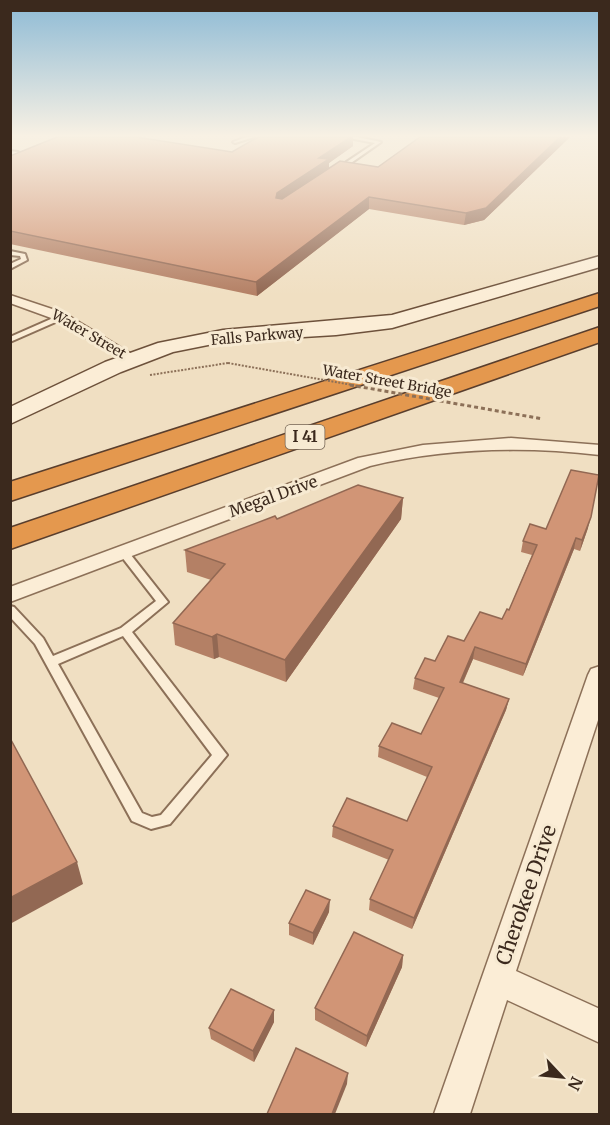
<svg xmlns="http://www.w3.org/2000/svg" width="610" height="1125" font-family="Merriweather,serif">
<rect width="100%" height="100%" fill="#f0dfc2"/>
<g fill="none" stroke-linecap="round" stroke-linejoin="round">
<defs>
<g id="lane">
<path d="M246,137H254L235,143L233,142Z"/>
<path d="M344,137H357L381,142L338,172L336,169L375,143Z"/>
<path d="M10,151L18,152V153L10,157Z"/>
<path d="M10,251L25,254L27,260L10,269V264L21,259L20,256L10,255Z"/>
<path d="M60,315L67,317L10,342V337Z"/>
<path d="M123,549L127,550L168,602L132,632L227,755L170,824L151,829L132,821L35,644L10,617V606L14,607L43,638L53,656L121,628L156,601L118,552ZM123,636L212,755L161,815L152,817L142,813L58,664Z"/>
</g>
<g id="street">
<path d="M10,295L64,313L140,359L132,364L127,362L54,319L10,303Z"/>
<path d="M511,438L600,445V455C522,446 446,448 370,466L10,602V587L358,458L423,445Z"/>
<path d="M600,666V714L516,971L600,1009V1043L507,1000L470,1114H434L588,675L591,669Z"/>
</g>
<path id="secondary" d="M600,256V267L392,328L336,335L223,342L173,352L121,372L10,424V407L105,362L158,343L223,330L392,315Z"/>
<g id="highway">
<path d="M600,293V306L10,501V482Z"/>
<path d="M600,327V342L10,549V528Z"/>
</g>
</defs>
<use href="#lane" stroke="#8c7058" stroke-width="4"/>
<use href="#street" stroke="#8c7058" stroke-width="3"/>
<use href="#secondary" stroke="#6d513b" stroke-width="3"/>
<use href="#highway" stroke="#593e2d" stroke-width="3"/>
<path stroke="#8c7058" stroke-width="2" stroke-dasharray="2 1.5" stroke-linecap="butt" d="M150,375L228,363"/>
<use href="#lane" fill="#fbedd6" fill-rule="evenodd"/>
<use href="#street" fill="#fbedd6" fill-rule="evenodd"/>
<use href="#secondary" fill="#fbedd6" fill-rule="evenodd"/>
<use href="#highway" fill="#e4984e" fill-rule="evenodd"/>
<path stroke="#8c7058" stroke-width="2" stroke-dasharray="2 1.5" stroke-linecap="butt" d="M228,363L358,386"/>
<path stroke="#8c7058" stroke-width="3" stroke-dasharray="4 3" stroke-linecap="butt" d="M350,385L543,419"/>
</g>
<g fill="#b48065">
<path d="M420,137H570L484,220L464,225L369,209L257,296L10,244V156L232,152L353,146L329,163V169L378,167Z"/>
<path d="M403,498L401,519L286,682L219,657L214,659L175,645L173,623L211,580L187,572L185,550L277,519Z"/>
<path d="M588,528L580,551L574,549L523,676L473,659L463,683L509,699L506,710L412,929L369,910L370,899L389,860L332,837L333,826L407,821L427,777L378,757L379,746L421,734L439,698L413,689L415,678L435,661L464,641L502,619L509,610L532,555L521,552L523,541L546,529Z"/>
<path d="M329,912L313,945L289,935V923Z"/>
<path d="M403,955L402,967L366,1047L315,1020V1008Z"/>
<path d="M274,1010V1022L254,1062L211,1039L209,1028Z"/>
</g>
<g fill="#926853">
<path d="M351,137H353V146L329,163V171L277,205V193L319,158Z"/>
<path d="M560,137H570L484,220L464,225L466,213Z"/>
<path d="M369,197V209L257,296L256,282Z"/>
<path d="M403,498L401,519L286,682L285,660Z"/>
<path d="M591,517L588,528L580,551L582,540Z"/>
<path d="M576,538L574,549L523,676L526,664Z"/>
<path d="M217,634L219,657L214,659L212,637Z"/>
<path d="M475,647L473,659L458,693L460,682Z"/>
<path d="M509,699L506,710L412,929L414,918Z"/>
<path d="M77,862L83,884L10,924V898Z"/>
<path d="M330,900L329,912L313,945V933Z"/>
<path d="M403,955L402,967L366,1047L367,1036Z"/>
<path d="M274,1010V1022L254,1062L253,1051Z"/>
<path d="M348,1073L347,1084L335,1114H332Z"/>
</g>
<g fill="#d19576" stroke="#926853" stroke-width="1.5">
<path d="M57,137H136L232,152L258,137H351L319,158L329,159L277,193L276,198L282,199L340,161L378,167L420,137H560L486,208L466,213L369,197L256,282L10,231V156Z"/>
<path d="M571,470L599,475L591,517L582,540L576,538L526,664L475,647L460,682L509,699L414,918L370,899L393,850L333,826L347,798L407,821L432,767L379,746L392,723L421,734L444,688L415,678L425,658L435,661L448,636L464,641L480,612L502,619L507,609L509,610L537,545L523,541L530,524L546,529Z"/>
<path d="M358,485L403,498L285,660L217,634L212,637L173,623L225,564L185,550L275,516L277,519Z"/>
<path d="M10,738L77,862L10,898Z"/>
<path d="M306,890L330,900L313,933L289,923Z"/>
<path d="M354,932L403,955L367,1036L315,1008Z"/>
<path d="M231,989L274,1010L253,1051L209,1028Z"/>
<path d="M296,1048L348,1073L332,1114H267Z"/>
</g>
<linearGradient id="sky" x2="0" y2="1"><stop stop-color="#8dbad5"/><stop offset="0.46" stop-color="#f8f1e4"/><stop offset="1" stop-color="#f8f1e4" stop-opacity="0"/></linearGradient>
<rect width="610" height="295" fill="url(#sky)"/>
<g text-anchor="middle" stroke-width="6" stroke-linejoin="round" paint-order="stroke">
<g font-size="14" fill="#3b291d" stroke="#f7ead2">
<text transform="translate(89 334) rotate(30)" y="5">Water Street</text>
<text transform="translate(257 336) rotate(-5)" y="5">Falls Parkway</text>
<text transform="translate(387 381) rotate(10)" y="5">Water Street Bridge</text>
</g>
<rect fill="#f7ead2" stroke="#736353" stroke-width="1.5" x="285.5" y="425" width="39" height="24" rx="4.5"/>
<g font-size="15" font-weight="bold" fill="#3b291d">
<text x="305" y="442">I 41</text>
</g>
<g font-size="16" fill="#3b291d" stroke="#f7ead2">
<text transform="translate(273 496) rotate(-20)" y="6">Megal Drive</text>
</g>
<g font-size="20" fill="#3b291d" stroke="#f7ead2">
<text transform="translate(526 895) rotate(-71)" y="7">Cherokee Drive</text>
</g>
</g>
<rect width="610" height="1125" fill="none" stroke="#3b291d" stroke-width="24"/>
<g transform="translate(562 1077) rotate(116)" stroke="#f7ead2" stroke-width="4.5" paint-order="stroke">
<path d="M0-4.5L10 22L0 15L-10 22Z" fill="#3b291d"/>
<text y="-9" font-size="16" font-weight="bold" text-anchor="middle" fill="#3b291d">N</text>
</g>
</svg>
